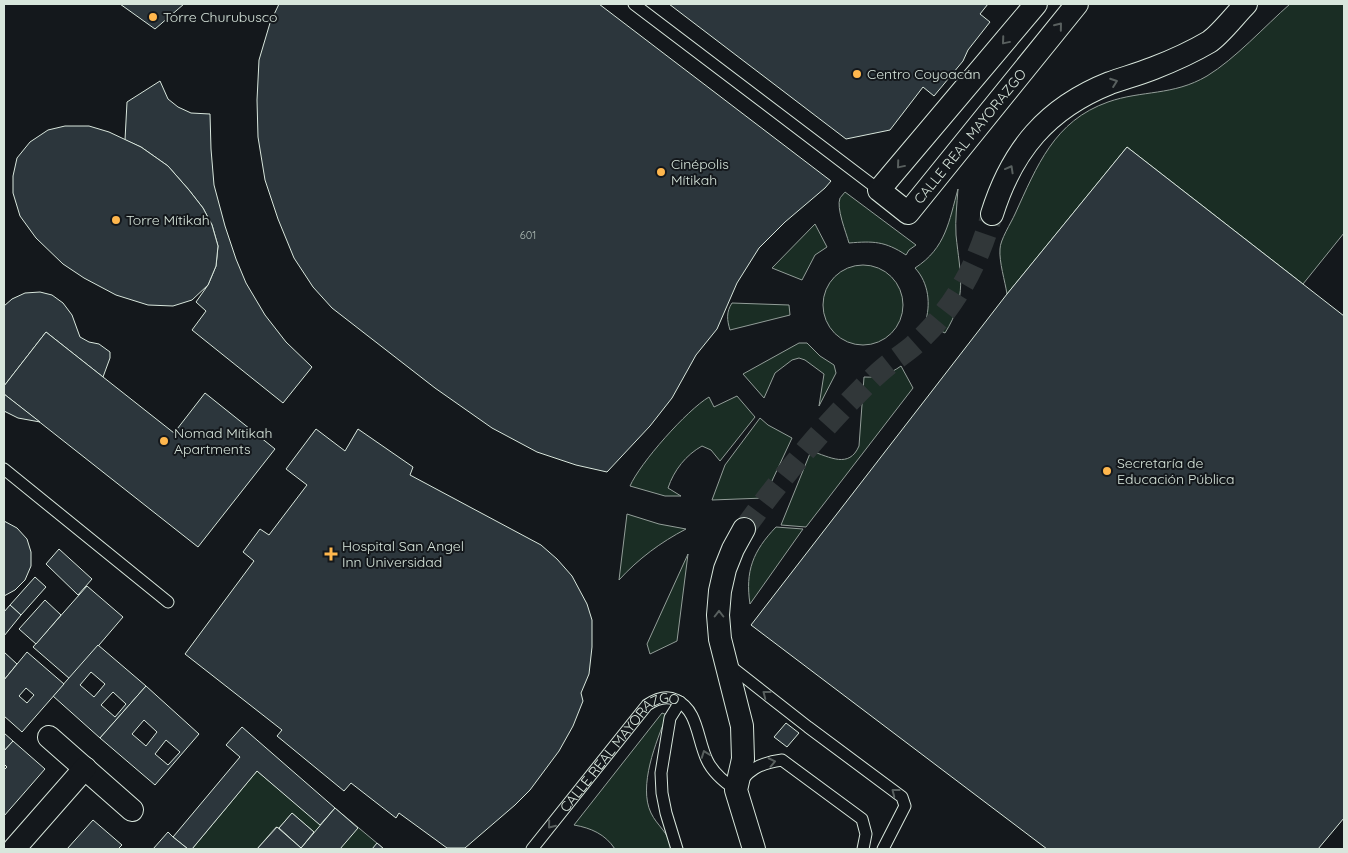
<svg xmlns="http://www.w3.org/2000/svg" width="1348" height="853" font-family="Quicksand,sans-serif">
<rect width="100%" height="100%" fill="#14181c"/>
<g fill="#1a2d24" stroke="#939e99">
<path d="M1290,4H1344V233L1303,284L1127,147L1007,294C1005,281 999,262 1000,249C1000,240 1011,223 1015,214C1037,166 1054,121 1108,102C1142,90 1173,96 1207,76C1235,59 1265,26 1290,4Z"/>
<path d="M958,189C957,204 955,220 956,235C960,275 968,296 945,333L925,323C931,305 929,283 915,268C946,248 949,221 958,189Z"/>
<path d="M845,192L916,245L909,250L906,255C885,241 873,241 849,243C846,232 836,208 840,198C840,198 845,192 845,192Z"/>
<path d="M815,224L827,247L815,255L802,280L772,268Z"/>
<circle cx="863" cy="305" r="40"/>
<path d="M732,303L789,305L790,315L730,330C727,320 726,312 732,303Z"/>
<path d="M799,343H807L820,356L834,365L836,373L819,406L824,374L805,360L799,358L792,360L775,373L764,398L743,374Z"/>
<path d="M901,366L913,388L806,527L781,525L811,451C830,457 849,469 859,446L864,377C878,378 890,374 901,366Z"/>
<path d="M737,396L755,417L720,461L711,450L702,446C686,455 674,470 668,488L681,496H665L630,486C640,463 687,410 709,397L714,407Z"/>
<path d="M760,418L768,425L792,438L764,498L712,500L725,465Z"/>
<path d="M627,514L659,524L686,529C661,542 638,559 619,580Z"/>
<path d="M776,527L803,529L750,604C745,571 753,551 776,527Z"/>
<path d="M688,554L677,641L650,654L647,644Z"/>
<path d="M662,713L667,715C656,742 638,786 651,813C657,826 670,833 671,849H615C605,834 591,828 574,825Z"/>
<path d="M257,771L320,824L335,808L384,849H300L314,832L292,813L279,828L276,827L257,849H192Z"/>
</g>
<g fill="#2c363c" stroke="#d8e6dc" fill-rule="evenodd">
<path d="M120,4H184L155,29Z"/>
<path d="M279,4H599L831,181L825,188L785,222L759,248L737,283L717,329L696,355L672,398L650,426L607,472L576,465L537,452L492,428L435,388L332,308L313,287L294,258L278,219L265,180L258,137L257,100L259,60L270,23Z"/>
<path d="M669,4H988L980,14L990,22L968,50L963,61L934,96L923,87L890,130L846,139Z"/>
<path d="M160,81L168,99L178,107L191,113L210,114L211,149L214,185L225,226L236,259L246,283L265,315L286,342L312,367L283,403L192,330L206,311L196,302L208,285L216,266L218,246L212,225L203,208L189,190L168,166L141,147L125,140L127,102Z"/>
<path d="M65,126H89L109,132L141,147L168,166L189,190L203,208L212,225L218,246L216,266L208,285L192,300L173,306L148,305L116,295L84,278L63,264L36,238L20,216L13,193V176L17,158L30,142L48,130Z"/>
<path d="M1127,147L1344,316V818L1318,849H1047L751,625L1007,294Z"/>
<path d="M40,292L52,295L63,303L72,315L80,337L89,342L99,344L110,352V358L103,377L46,332L4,386V306L12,299L25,293Z"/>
<path d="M46,332L174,433L205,393L275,449L198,547L4,394V386Z"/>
<path d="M4,394L40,422L18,418L4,411Z"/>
<path d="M316,429L345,451L358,429L413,467L410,475L541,545L557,559L572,576L587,604L592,620V647L589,674L581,693L583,701L573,726L559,751L530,790L515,805L465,848H447L399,813L396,818L351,783L344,791L277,736L282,730L185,654L254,561L243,552L260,529L269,535L307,485L286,469Z"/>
<path d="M4,521L17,528L27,539L31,552V566L25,580L15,590L4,596Z"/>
<path d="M59,549L92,579L78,595L46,564Z"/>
<path d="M35,577L46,587L21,615L10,605Z"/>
<path d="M87,586L123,617L70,679L33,647Z"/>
<path d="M45,600L61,615L36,644L19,629Z"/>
<path d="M10,605L21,615L4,636V612Z"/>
<path d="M98,645L146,686L100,738L53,696ZM91,672L105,684L94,697L80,685ZM113,692L126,704L115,717L101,705Z"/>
<path d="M4,652L17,664L4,680Z"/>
<path d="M27,652L64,684L22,732L4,716V680ZM26,688L34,695L27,703L19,696Z"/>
<path d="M146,686L199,734L155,785L100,738ZM144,720L157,732L146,746L132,734ZM166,740L180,752L168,765L155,754Z"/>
<path d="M786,723L799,733L787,747L774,737Z"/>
<path d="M242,727L335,808L320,825L257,771L192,849H188L173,837L240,757L226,745Z"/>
<path d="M4,733L13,741L4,751Z"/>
<path d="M13,741L45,769L4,816V770L7,767L4,764V751Z"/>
<path d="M335,808L358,828L340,849H303L301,848Z"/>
<path d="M292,813L314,832L301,848L279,828Z"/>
<path d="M93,820L122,845L118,849H67Z"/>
<path d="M277,827L301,848L300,849H257Z"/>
<path d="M168,832L173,837L188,849H153Z"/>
<path d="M377,843L384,849H372Z"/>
</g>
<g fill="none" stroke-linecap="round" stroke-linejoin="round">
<path stroke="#313739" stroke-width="22" stroke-dasharray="22 11" stroke-linecap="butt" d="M744,529C776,485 810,443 848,403C861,390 874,376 889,364C897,358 906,352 913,346C954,310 977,266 992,214"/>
<defs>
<g id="lane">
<path d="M634,4L879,190"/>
<path d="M4,469L168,602"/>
<path d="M729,665L808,727L902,797L905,806L883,849"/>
<path id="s1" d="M532,849L647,705C656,699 666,695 676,700C698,710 697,739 707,760C713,773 724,782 736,790C746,770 760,763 782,760L862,819L866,834L863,849"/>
<path d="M677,849L666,813L662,793L661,773L670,718L680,702"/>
</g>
<g id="street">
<path id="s2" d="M1036,4L879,190L908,213L1077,4"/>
<path d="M992,214C1012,150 1047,108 1110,83C1124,78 1139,74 1154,68C1172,61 1192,52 1209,42C1220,35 1236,14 1246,4"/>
<path d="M744,529L733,549L725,569L720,591L718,615L720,639L742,726L743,759L736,790L754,849"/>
<path d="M49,737L132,810"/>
<path d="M14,849L85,768"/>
</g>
</defs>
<use href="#lane" stroke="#d8e6dc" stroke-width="13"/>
<use href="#street" stroke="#d8e6dc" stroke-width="24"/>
<use href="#lane" stroke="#14181c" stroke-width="11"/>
<use href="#street" stroke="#14181c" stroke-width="22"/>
</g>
<defs><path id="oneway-chevron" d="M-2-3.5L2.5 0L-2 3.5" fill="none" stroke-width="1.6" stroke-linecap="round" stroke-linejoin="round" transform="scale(1.25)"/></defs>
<g stroke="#59605f">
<use href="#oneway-chevron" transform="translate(1059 26) rotate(-51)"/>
<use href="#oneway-chevron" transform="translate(1005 41) rotate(130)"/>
<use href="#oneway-chevron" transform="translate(1114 82) rotate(-20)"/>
<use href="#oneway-chevron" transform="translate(900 165) rotate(130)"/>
<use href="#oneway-chevron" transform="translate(1010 169) rotate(-61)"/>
<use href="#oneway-chevron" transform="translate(719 614) rotate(-90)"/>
<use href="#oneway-chevron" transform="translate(766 694) rotate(-142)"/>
<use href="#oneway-chevron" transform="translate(705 754) rotate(-110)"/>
<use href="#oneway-chevron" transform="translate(772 762) rotate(-12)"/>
<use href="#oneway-chevron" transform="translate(895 792) rotate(-142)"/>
<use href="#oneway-chevron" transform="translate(551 825) rotate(129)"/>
</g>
<g fill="#ffb74d" stroke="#14181c" stroke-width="2">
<circle cx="153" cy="17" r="5"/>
<circle cx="857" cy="74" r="5"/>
<circle cx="661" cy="172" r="5"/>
<circle cx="116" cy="220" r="5"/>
<circle cx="164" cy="441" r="5"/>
<circle cx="1107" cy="471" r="5"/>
<path d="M328.5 546.5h5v5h5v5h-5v5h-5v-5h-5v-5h5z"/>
</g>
<g text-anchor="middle" stroke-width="4" stroke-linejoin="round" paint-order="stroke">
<g font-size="11" fill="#adbab4">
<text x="528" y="239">601</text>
</g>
<g font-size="14" fill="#d8e6dc" stroke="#14181c" text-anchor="start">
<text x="163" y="22">Torre Churubusco</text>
<text x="867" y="79">Centro Coyoacán</text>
<text x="671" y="169">Cinépolis<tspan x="671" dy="16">Mítikah</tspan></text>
<text x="126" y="225">Torre Mítikah</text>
<text x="174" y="438">Nomad Mítikah<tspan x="174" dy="16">Apartments</tspan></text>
<text x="1117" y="468">Secretaría de<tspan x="1117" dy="16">Educación Pública</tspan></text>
<text x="342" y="551">Hospital San Angel<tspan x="342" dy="16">Inn Universidad</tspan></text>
</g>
<g font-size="14" fill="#d8e6dc" stroke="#14181c">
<text dy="5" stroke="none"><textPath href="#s2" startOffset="379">CALLE REAL MAYORAZGO</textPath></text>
<text dy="5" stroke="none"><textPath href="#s1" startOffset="134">CALLE REAL MAYORAZGO</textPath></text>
</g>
</g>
<rect width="1348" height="853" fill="none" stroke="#d8e6dc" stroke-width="10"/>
</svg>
